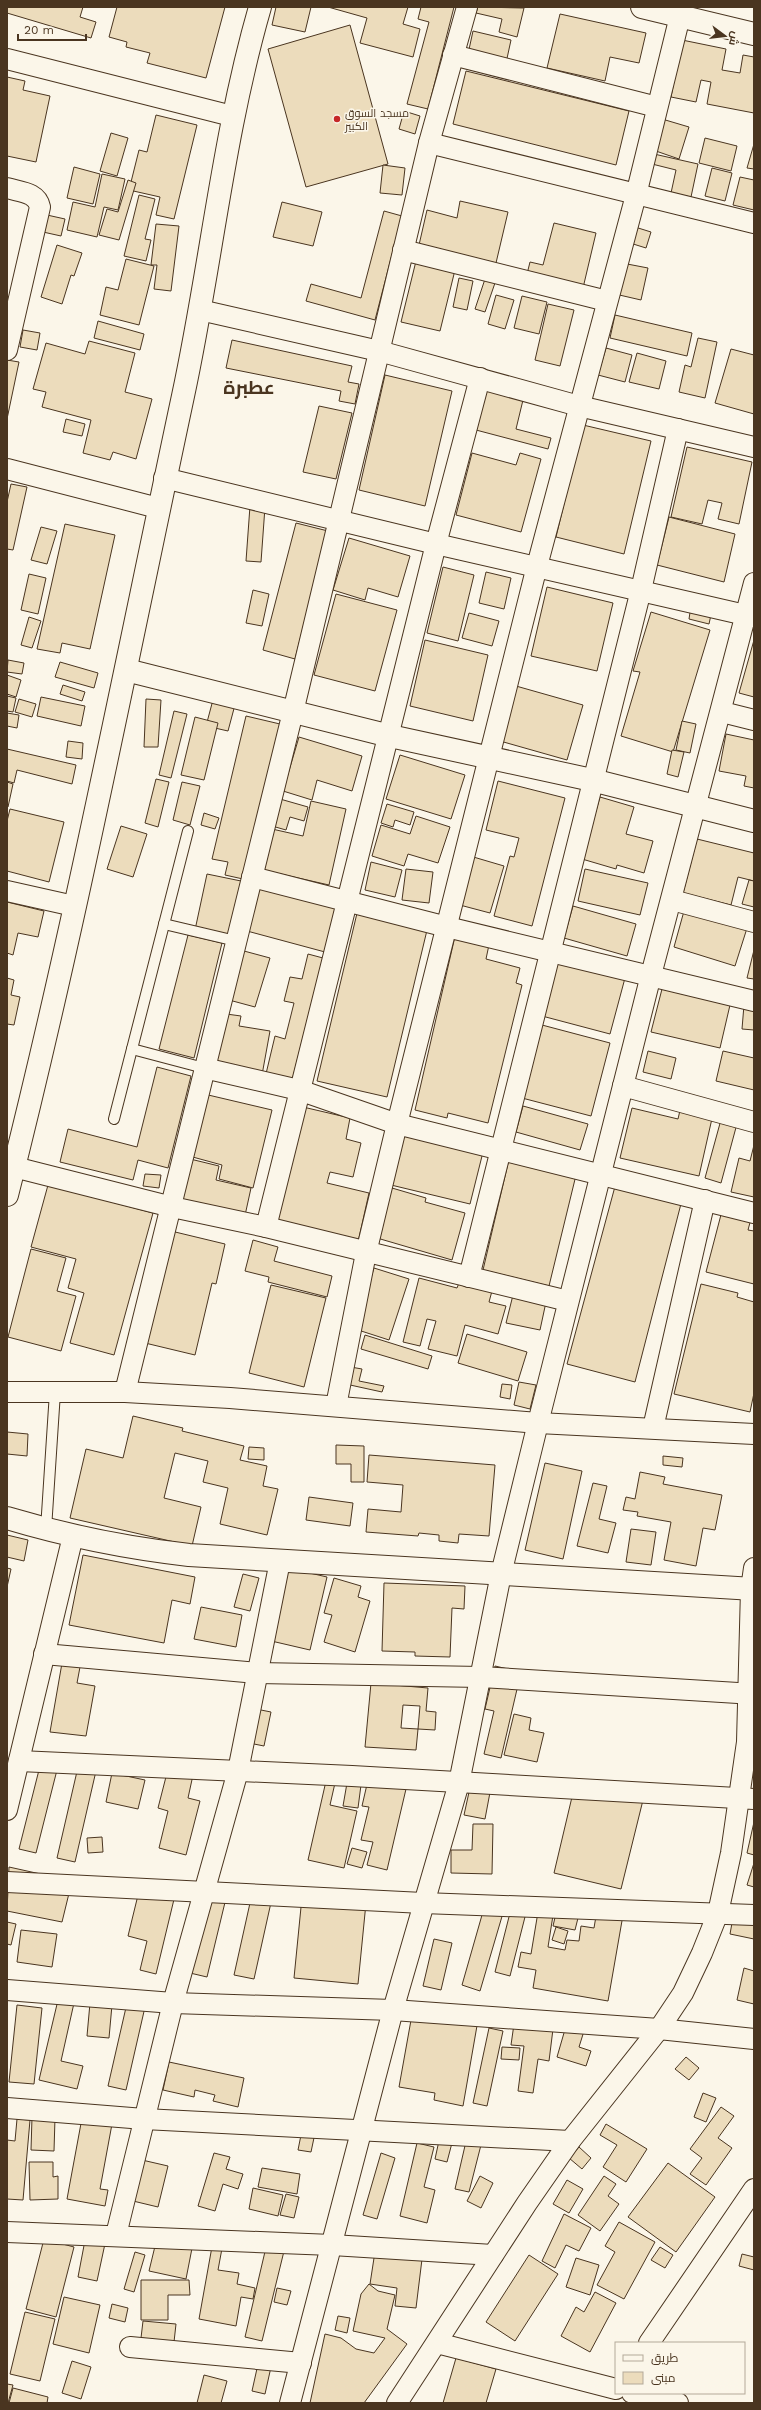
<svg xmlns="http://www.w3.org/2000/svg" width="761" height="2410" font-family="'Work Sans',Cairo,sans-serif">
<rect width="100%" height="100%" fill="#fbf6e9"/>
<g fill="#ecdcbc" stroke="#4a3520">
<path d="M7,7H83L80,17L96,22L91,38L7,13Z"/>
<path d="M117,7H225L206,78L147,63L150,53L126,47L127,42L109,37Z"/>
<path d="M276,7H311L305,32L272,25Z"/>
<path d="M328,7H408L403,24L420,29L413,57L360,43L367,18Z"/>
<path d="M421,7H454L428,109L407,104L429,22L418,19Z"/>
<path d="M478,7L524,8L517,37L499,32L502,19L476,13Z"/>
<path d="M560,14L646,33L639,63L610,57L605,81L547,68Z"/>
<path d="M350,25L388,164L306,187L268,49Z"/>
<path d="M473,31L511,40L506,63L468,54Z"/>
<path d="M682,40L726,49L722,70L740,73L743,55L754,57V113L707,104L711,82L701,80L696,102L671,97Z"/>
<path d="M466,71L629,111L616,165L453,124Z"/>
<path d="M7,77L25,81L23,90L50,96L36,162L7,156Z"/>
<path d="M404,111L420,116L415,134L399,129Z"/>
<path d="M156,115L197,125L174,219L156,215L160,197L129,190L139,150L147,152Z"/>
<path d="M662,119L689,127L679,159L653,150Z"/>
<path d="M111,133L128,138L117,176L100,171Z"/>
<path d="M705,138L737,146L731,171L699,163Z"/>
<path d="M754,144V169L747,168Z"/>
<path d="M654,154L698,164L691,197L671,193L676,170L652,164Z"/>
<path d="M383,165L405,168L402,195L380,193Z"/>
<path d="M74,167L100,174L93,204L67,198Z"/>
<path d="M712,168L732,173L725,201L705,196Z"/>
<path d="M102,174L125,179L118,210L104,207L97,237L67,230L73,202L95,207Z"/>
<path d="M740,177L754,180V210L733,205Z"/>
<path d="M128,180L136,183L119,240L99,235L107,209L118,212Z"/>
<path d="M139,195L155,199L145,239L151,240L146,261L124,256Z"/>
<path d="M460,201L508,212L496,263L419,245L427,210L457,218Z"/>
<path d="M282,202L322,212L313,246L273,237Z"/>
<path d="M384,211L402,216L375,320L306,301L311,284L361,298Z"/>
<path d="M47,215L65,219L61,236L43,232Z"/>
<path d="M554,223L596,233L583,288L527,274L530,262L543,265Z"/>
<path d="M156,224L179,226L171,291L154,289L157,265H151Z"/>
<path d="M635,227L651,232L646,248L630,243Z"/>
<path d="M57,245L82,253L74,276L71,275L62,304L41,297Z"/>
<path d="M126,259L154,266L139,325L100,315L106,287L118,290Z"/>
<path d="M416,261L455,270L440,331L401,322Z"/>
<path d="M622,263L648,268L641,300L615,294Z"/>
<path d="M486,276L496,280L485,312L475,309Z"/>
<path d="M459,278L473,281L467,310L453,307Z"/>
<path d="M496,295L514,300L505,329L488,324Z"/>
<path d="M522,296L547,302L539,334L514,328Z"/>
<path d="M548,304L574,310L560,366L535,360Z"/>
<path d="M615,315L692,333L687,356L610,338Z"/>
<path d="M98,321L144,334L140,350L94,338Z"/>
<path d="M23,330L40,333L37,350L20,347Z"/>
<path d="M698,338L717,342L705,398L679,392L685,365L691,367Z"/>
<path d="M232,340L352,366L348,382L359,384L355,404L339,401L341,391L226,368Z"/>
<path d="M89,341L135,353L125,392L152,399L136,459L113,452L110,460L83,453L91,420L42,407L46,392L33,389L46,343L85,354Z"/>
<path d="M606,348L632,355L625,382L598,375Z"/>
<path d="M731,349L754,355V414L715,403Z"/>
<path d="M637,353L666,361L659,389L629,382Z"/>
<path d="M7,360L19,362L7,419Z"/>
<path d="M385,375L452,391L425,506L359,490Z"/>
<path d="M487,390L523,400L516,429L551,438L548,449L476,430Z"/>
<path d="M319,406L352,413L336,479L303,472Z"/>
<path d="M66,419L85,424L82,436L63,432Z"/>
<path d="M583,425L651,441L624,554L556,537Z"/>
<path d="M687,447L752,462L739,524L718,519L722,503L708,500L702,524L671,517Z"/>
<path d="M472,453L516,465L520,453L541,459L521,532L456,515Z"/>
<path d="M11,484L27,487L13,550L7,549V502Z"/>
<path d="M250,506L265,507L261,562L246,561Z"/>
<path d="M669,517L735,534L724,582L657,565Z"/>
<path d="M296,523L328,531L295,659L263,650Z"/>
<path d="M65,524L115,535L90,649L62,643L60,653L37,649Z"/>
<path d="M41,527L57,531L47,564L31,560Z"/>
<path d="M349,538L410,556L398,597L368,588L365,600L333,590Z"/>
<path d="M443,567L474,575L458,641L427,633Z"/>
<path d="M486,572L511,578L504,609L479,603Z"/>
<path d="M29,574L46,578L38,614L21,610Z"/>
<path d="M547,587L613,603L597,671L531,656Z"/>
<path d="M253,590L269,594L262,626L246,623Z"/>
<path d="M336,594L397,610L375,691L314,675Z"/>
<path d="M691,606L712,610L709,624L689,619Z"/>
<path d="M651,612L710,630L673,752L621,736L640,672L633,671Z"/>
<path d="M469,613L499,621L492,646L462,638Z"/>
<path d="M29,617L41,621L32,648L21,645Z"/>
<path d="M425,640L488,655L473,721L410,706Z"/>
<path d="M754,640V697L739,693Z"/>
<path d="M8,660L24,663L22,674L7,672Z"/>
<path d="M60,662L98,673L94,688L55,677Z"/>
<path d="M7,675L21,680L16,697L7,694Z"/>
<path d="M63,685L85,692L82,701L60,694Z"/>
<path d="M516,686L583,705L567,760L500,741Z"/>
<path d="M7,696L16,698L13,712L7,711Z"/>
<path d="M214,696L236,701L228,731L206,726Z"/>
<path d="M41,697L85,706L81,726L37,716Z"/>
<path d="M19,699L36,704L32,717L15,712Z"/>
<path d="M146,699L161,700L158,747H144Z"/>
<path d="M174,711L187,714L171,778L159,775Z"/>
<path d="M7,713L19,715L17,728L7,726Z"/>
<path d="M246,716L280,724L243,879L225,875L228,862L212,859Z"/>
<path d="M195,717L218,723L204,780L181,775Z"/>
<path d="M682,721L696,724L690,753L676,750Z"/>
<path d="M726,734L754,740V788L744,786L746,776L719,771Z"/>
<path d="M299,737L362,756L352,791L317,780L312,800L283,791Z"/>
<path d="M68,741L83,743L82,759L66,757Z"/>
<path d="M7,749L76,765L72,784L17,770L14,783L7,781Z"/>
<path d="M672,750L684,752L678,777L667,774Z"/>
<path d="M400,755L465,775L451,819L386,799Z"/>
<path d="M156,779L169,782L158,827L145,823Z"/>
<path d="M498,781L565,798L532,926L494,916L510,856L514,857L519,838L486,830Z"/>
<path d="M7,782L13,784L8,807H7Z"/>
<path d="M182,782L200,786L190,825L173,820Z"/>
<path d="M600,797L634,807L626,834L653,841L644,873L617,865L616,869L582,859Z"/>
<path d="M280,799L308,807L304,821L290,817L286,830L272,826Z"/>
<path d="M311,801L346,809L329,885L263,870L272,829L303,836Z"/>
<path d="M387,804L414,812L410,825L395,820L393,827L381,823Z"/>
<path d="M10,809L64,822L49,882L7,871V821Z"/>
<path d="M204,813L219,818L215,829L201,825Z"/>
<path d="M416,816L450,827L438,863L408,854L404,866L372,856L381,825L410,834Z"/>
<path d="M121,826L147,834L133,877L107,869Z"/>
<path d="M697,839L754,853V881L738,877L731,905L683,893Z"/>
<path d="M470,856L504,866L490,913L456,904Z"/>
<path d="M371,862L402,870L395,897L365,890Z"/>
<path d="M406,869L433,872L429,903L402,900Z"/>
<path d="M585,869L648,883L640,915L578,901Z"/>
<path d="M207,874L241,881L228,937L195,930Z"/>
<path d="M749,880L754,881V907L742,904Z"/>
<path d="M259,881L337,900L325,952L247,931Z"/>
<path d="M7,902L44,911L38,937L18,933L13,955L7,953Z"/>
<path d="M573,906L636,924L627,956L564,938Z"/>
<path d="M358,909L428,926L387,1097L317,1081Z"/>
<path d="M684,911L748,925L735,966L674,947Z"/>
<path d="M456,932L490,940L486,959L520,968L516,983L522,985L488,1123L448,1113L447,1118L415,1110Z"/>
<path d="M188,935L222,943L194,1058L159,1049Z"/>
<path d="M754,950V979L747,978Z"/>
<path d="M244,951L270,958L255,1007L229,1000Z"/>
<path d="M308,954L323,958L291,1085L265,1078L275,1036L285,1039L294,1003L284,1001L290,977L302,979Z"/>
<path d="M557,960L625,978L610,1034L542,1016Z"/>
<path d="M7,978L14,980L11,995L20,997L14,1025L7,1024Z"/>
<path d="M662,989L730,1005L720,1048L651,1032Z"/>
<path d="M744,1005L754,1006V1030L742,1029Z"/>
<path d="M219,1013L241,1016L239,1026L270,1031L262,1075L211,1067Z"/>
<path d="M542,1025L610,1043L591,1116L522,1098Z"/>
<path d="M648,1051L676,1058L671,1079L643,1072Z"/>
<path d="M723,1051L754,1058V1090L716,1081Z"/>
<path d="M157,1067L191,1076L168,1168L138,1160L133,1180L60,1162L68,1129L137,1147Z"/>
<path d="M204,1094L272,1110L253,1188L219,1179L222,1165L189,1156Z"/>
<path d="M523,1106L588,1124L580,1150L516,1132Z"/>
<path d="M681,1106L713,1114L699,1176L620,1158L632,1108L678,1119Z"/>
<path d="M303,1107L350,1118L346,1139L361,1143L353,1177L330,1172L327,1183L369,1193L358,1242L276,1223Z"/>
<path d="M722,1116L738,1120L721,1183L705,1178Z"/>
<path d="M405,1128L484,1148L470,1204L391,1185Z"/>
<path d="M754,1145V1197L731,1192L739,1158L750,1161Z"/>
<path d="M510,1155L577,1171L549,1286L483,1270Z"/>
<path d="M186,1158L219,1166L216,1180L251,1188L244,1220L176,1203Z"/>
<path d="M145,1174L161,1175L159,1188L143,1186Z"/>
<path d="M617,1179L683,1196L635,1382L567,1364Z"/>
<path d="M48,1185L153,1213L114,1355L70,1343L84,1293L68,1288L76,1259L31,1247Z"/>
<path d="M392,1188L426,1198L425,1202L465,1213L452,1260L377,1238Z"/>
<path d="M723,1207L752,1215L748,1230L754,1231V1284L706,1272Z"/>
<path d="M171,1231L225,1244L216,1284L212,1283L195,1355L145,1343Z"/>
<path d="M253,1240L278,1247L274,1261L332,1276L327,1297L268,1282L269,1277L245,1271Z"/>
<path d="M31,1249L66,1258L57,1291L76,1296L61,1351L8,1337Z"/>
<path d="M374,1268L409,1279L389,1340L355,1329Z"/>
<path d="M419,1278L457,1288L459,1283L492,1291L489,1302L506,1306L498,1334L465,1325L457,1356L428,1349L436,1321L427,1319L420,1346L403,1342Z"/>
<path d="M701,1284L738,1293L737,1297L754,1302V1393L750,1412L674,1394Z"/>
<path d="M271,1285L326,1298L304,1387L249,1373Z"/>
<path d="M513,1295L546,1302L540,1330L506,1323Z"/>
<path d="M467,1334L527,1352L518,1381L458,1363Z"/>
<path d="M365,1335L432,1356L428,1369L361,1349Z"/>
<path d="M345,1366L362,1369L359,1381L384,1386L382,1392L341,1383Z"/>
<path d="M519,1382L536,1385L530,1409L514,1405Z"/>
<path d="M502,1384L512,1385L510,1399L500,1397Z"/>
<path d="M133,1416L183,1428L182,1431L244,1446L240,1460L267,1466L263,1486L278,1489L267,1535L220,1524L228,1488L203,1482L208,1461L175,1453L164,1498L201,1507L192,1546L70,1518L86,1449L123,1458Z"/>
<path d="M7,1432L28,1434L27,1456L7,1454Z"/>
<path d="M336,1445L364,1446V1482H351V1464H336Z"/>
<path d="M249,1447L264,1448V1460L248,1459Z"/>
<path d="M369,1455L495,1465L489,1536L459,1534L458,1543L439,1541V1535L419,1533L418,1536L366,1532L368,1509L401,1512L403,1485L367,1482Z"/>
<path d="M663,1456L683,1458L682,1467L663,1465Z"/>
<path d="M545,1463L582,1471L563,1559L525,1550Z"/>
<path d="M640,1472L665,1477L663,1484L722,1495L715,1530L703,1528L696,1566L664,1560L671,1522L637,1516L638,1512L623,1510L626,1497L635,1499Z"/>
<path d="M593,1483L607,1486L599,1519L616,1523L608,1553L577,1546Z"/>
<path d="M309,1497L353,1503L350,1526L306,1520Z"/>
<path d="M631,1529L656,1532L651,1565L626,1562Z"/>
<path d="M7,1535L28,1540L24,1561L7,1557Z"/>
<path d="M83,1555L195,1577L190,1604L172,1600L164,1643L69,1625Z"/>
<path d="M284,1567L327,1577L310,1650L267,1640Z"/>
<path d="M7,1568L11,1569L7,1587Z"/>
<path d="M243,1574L259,1578L250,1611L234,1607Z"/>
<path d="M334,1578L361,1586L358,1597L370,1601L355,1652L324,1642L332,1615L324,1613Z"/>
<path d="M384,1583L465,1586L464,1609L452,1608L450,1657L415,1656V1652L382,1651Z"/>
<path d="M201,1607L242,1615L236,1647L194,1639Z"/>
<path d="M62,1663L80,1667L77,1683L95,1686L86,1736L50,1732Z"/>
<path d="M495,1666L521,1672L501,1758L484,1754L494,1711L485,1709Z"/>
<path d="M371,1683L428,1688L426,1711L436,1712L435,1730L418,1729L420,1706L403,1705L401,1728L418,1729L416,1750L365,1747Z"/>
<path d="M256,1709L271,1712L264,1746L249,1743Z"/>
<path d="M514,1714L531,1718L529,1730L544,1733L537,1762L504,1755Z"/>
<path d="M41,1762L58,1766L36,1853L19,1849Z"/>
<path d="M78,1767L96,1771L75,1862L57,1858Z"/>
<path d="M168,1769L193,1775L188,1798L200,1801L186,1855L159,1848L168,1811L158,1808Z"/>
<path d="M112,1773L145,1780L138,1809L106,1802Z"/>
<path d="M368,1780L406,1789L387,1870L367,1865L373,1842L361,1840L369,1807L362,1806Z"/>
<path d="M576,1780L644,1796L621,1889L554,1873Z"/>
<path d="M326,1781L335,1783L330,1805L357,1811L344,1868L308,1860Z"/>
<path d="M347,1783L361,1785L358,1808L343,1806Z"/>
<path d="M471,1783L491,1787L485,1819L464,1815Z"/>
<path d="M754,1822V1855L747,1853Z"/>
<path d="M473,1824H493L492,1874L451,1873V1850H472Z"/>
<path d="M102,1837L103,1852L88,1853L87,1838Z"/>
<path d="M352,1848L367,1852L362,1868L347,1864Z"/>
<path d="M754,1863V1887L747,1885Z"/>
<path d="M9,1867L72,1881L62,1922L7,1911Z"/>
<path d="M211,1890L227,1894L207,1977L190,1973Z"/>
<path d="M139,1891H176L156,1974L140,1970L147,1941L128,1936Z"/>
<path d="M252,1894L272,1898L254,1979L234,1975Z"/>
<path d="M302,1897L366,1903L358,1984L294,1978Z"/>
<path d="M512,1905L527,1909L510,1976L495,1972Z"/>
<path d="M539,1906L554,1909L548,1947L565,1950L567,1940L579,1941L581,1926L594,1928L597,1910L623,1915L608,2001L533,1988L536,1970L518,1967L521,1952L531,1954Z"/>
<path d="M484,1908L503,1913L480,1991L462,1985Z"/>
<path d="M557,1909L579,1914L575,1930L553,1926Z"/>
<path d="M734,1912L754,1916V1939L730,1934Z"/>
<path d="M7,1922L16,1924L11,1945L7,1944Z"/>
<path d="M556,1927L568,1931L564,1944L552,1940Z"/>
<path d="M21,1930L57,1934L52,1967L17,1962Z"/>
<path d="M434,1939L452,1943L441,1990L423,1986Z"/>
<path d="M744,1968L754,1971V2004L737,2000Z"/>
<path d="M58,2000L74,2003L61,2061L83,2066L77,2089L39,2080Z"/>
<path d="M90,2003L112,2005L109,2038L87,2036Z"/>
<path d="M127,2003L145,2007L126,2090L108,2086Z"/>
<path d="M17,2005L42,2008L34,2084L9,2082Z"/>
<path d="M413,2009L478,2020L463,2106L434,2100L435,2093L399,2087Z"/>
<path d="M514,2024L553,2029L549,2061L538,2059L533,2093L518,2091L524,2046L511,2045Z"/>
<path d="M566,2026L584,2031L579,2047L591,2051L586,2066L557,2057Z"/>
<path d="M489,2028L503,2031L487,2106L473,2103Z"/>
<path d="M502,2047L520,2048L519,2060L501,2059Z"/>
<path d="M686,2057L699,2068L689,2080L675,2069Z"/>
<path d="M169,2062L244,2078L238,2107L213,2101L215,2095L195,2090L194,2097L163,2090Z"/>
<path d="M703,2093L716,2098L706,2122L694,2117Z"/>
<path d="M721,2107L734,2116L718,2138L732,2148L706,2185L690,2174L702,2158L690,2149Z"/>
<path d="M32,2117L55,2118L54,2151L31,2150Z"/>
<path d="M82,2118L112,2124L100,2189L108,2190L105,2206L67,2199Z"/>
<path d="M17,2119L30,2120L23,2200L7,2199V2140L15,2141Z"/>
<path d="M606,2124L647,2149L626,2182L603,2167L617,2145L600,2135Z"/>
<path d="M302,2130L315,2133L311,2152L298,2150Z"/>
<path d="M440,2136L453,2139L447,2162L435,2159Z"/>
<path d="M467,2137L482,2141L469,2192L455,2189Z"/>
<path d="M417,2143L434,2147L424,2187L435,2190L427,2223L400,2216Z"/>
<path d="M579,2147L591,2158L582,2169L569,2158Z"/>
<path d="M214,2153L230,2157L226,2169L243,2174L238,2189L223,2184L215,2211L198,2206Z"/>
<path d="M381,2153L395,2158L377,2219L363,2215Z"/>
<path d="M142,2160L168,2166L158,2207L133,2201Z"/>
<path d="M29,2162H53V2177L58,2176V2199L30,2200Z"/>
<path d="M668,2163L715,2197L676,2252L628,2217Z"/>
<path d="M262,2168L300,2174L297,2194L258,2187Z"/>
<path d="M480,2176L493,2183L481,2208L467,2201Z"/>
<path d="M604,2176L616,2184L608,2196L619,2204L600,2231L578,2215Z"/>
<path d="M567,2180L583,2189L569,2213L553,2204Z"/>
<path d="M253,2188L283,2195L278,2216L249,2209Z"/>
<path d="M286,2194L299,2197L294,2218L280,2215Z"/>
<path d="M564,2214L591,2228L579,2251L566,2245L555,2268L542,2261Z"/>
<path d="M619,2222L655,2242L624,2299L597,2285L615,2252L605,2246Z"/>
<path d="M86,2235L106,2239L97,2281L78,2277Z"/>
<path d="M194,2238L186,2279L149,2271L156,2242Z"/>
<path d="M44,2239L74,2247L56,2317L26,2309Z"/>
<path d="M213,2241L223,2243L218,2270L239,2273L237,2284L255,2288L253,2299L241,2297L236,2326L199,2319Z"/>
<path d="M267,2243L285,2247L262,2341L245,2337Z"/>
<path d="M376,2245L423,2251L416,2308L395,2306L397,2288L370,2284Z"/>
<path d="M660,2247L673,2255L665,2268L651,2260Z"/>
<path d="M135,2252L145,2255L134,2292L124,2289Z"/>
<path d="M742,2254L754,2257V2270L739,2266Z"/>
<path d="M529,2255L558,2274L515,2341L486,2322Z"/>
<path d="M576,2258L599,2265L590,2295L566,2287Z"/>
<path d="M141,2280H189L190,2295H168V2320H141Z"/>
<path d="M369,2284L378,2291L395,2295L387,2329L407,2344L364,2403H310L325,2334L341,2338L356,2349L374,2353L385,2338L353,2331L361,2294Z"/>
<path d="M277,2288L291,2291L287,2305L274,2302Z"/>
<path d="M595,2292L616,2303L590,2352L561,2336L576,2307L584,2312Z"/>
<path d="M64,2297L100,2305L89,2353L53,2344Z"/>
<path d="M112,2304L128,2308L125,2322L109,2318Z"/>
<path d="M25,2312L55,2319L40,2381L10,2374Z"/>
<path d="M338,2316L350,2318L347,2333L335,2330Z"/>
<path d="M143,2321L176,2324L174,2342L141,2338Z"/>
<path d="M456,2358L496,2369L486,2403H443Z"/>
<path d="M72,2361L91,2367L81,2399L62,2393Z"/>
<path d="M258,2364L271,2367L265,2394L252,2391Z"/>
<path d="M204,2375L227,2381L221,2403H197Z"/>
<path d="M7,2384L13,2385L8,2403H7Z"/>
<path d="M13,2388L48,2397L47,2403H9Z"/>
</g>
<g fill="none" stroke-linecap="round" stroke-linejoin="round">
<defs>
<g id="service">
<path d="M164,924L236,941"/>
<path d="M132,1049L204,1068"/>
<path d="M114,1119L188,831"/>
<path d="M46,1529L55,1392"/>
</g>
<g id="minor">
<path d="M453,55L657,107"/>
<path d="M7,59L232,116"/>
<path d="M429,143L754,223"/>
<path d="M7,188C20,192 37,192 40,207L7,350"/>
<path d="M403,250L607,301"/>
<path d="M200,310L379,351L579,406L754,447"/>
<path d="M7,469L158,508"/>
<path d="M164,478L436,544L754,617"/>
<path d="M722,712L754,720"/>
<path d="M252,877L447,927L754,1001"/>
<path d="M7,891L74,906"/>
<path d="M672,900L754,922"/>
<path d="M204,1068L299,1090L397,1124L754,1213"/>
<path d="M623,1086L754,1122"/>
<path d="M14,1167L172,1207L266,1227L568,1301"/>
<path d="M266,1227L436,544L480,378"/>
<path d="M469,1277L641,590L678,429"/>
<path d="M7,1392H125L230,1398L538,1423L754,1434"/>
<path d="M125,1392L293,712L429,143L467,7"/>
<path d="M336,1406L366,1253L397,1124L537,566L636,195L680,16"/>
<path d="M653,1428L705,1200"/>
<path d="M44,1654L257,1673L481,1677L754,1694"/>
<path d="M19,1761L352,1776L754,1799"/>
<path d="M7,1810L73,1536"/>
<path d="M7,1882L423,1903L754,1915"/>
<path d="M7,1990L173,2003L393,2010L659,2029L754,2039"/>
<path d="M7,2108L144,2119L570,2141"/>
<path d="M7,2232L332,2245L493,2255"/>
<path d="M116,2235L173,2003L238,1771L280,1561"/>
<path d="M437,2343L616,2389"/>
<path d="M649,2343L754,2189"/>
<path d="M130,2347L301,2363"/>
<path d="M632,2393L678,2403"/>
<path d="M290,2403L393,2010L459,1783L501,1574L538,1423L651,975L754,583"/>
<path d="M397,2403L527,2203L570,2141L659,2029L683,1993L702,1953L718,1913L731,1853L747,1742L751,1589L754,1568"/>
</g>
<path id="tertiary" d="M126,670L390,736L592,780L754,821"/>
<g id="secondary">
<path d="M642,7L754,34"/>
<path d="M7,1195C74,931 126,663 183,396C211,266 223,135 260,7"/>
<path d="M7,1518C67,1536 127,1548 189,1555L754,1589"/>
</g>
</defs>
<use href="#service" stroke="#4a3520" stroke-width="12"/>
<use href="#minor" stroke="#4a3520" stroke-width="22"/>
<use href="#tertiary" stroke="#4a3520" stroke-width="24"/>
<use href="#secondary" stroke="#4a3520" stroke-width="24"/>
<use href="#service" stroke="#fbf6e9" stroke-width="10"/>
<use href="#minor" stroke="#fbf6e9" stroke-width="20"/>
<use href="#tertiary" stroke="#fbf6e9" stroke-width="22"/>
<use href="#secondary" stroke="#fbf6e9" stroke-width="22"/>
</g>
<circle fill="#c62828" stroke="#fbf6e9" stroke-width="1.5" cx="337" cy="119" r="4"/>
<g text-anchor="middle" stroke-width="3" stroke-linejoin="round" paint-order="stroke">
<g font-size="11" fill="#4a3520" stroke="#fbf6e9" text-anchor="start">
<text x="345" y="117">مسجد السوق<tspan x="345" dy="13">الكبير</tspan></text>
</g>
<g font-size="19" font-weight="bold" fill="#4a3520" stroke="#fbf6e9">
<text x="249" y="394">عطبرة</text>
</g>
</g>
<rect width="761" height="2410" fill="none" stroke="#4a3520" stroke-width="16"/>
<rect x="615" y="2342" width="130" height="52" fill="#fbf6e9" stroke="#b4a999"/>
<rect x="623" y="2355" width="20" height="6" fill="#fbf6e9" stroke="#b4a999"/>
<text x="651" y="2362" font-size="12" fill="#4a3520">طريق</text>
<rect x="623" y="2372" width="20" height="12" fill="#ecdcbc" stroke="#b4a999"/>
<text x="651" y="2382" font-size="12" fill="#4a3520">مبنى</text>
<g transform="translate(725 36) rotate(105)" stroke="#fbf6e9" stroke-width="3" paint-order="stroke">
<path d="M0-3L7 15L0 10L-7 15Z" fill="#4a3520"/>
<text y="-6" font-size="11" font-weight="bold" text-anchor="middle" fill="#4a3520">ش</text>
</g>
<path d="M18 34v6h68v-6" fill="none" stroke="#4a3520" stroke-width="2"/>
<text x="24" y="34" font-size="12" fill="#4a3520" stroke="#fbf6e9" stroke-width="3" paint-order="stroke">20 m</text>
</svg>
